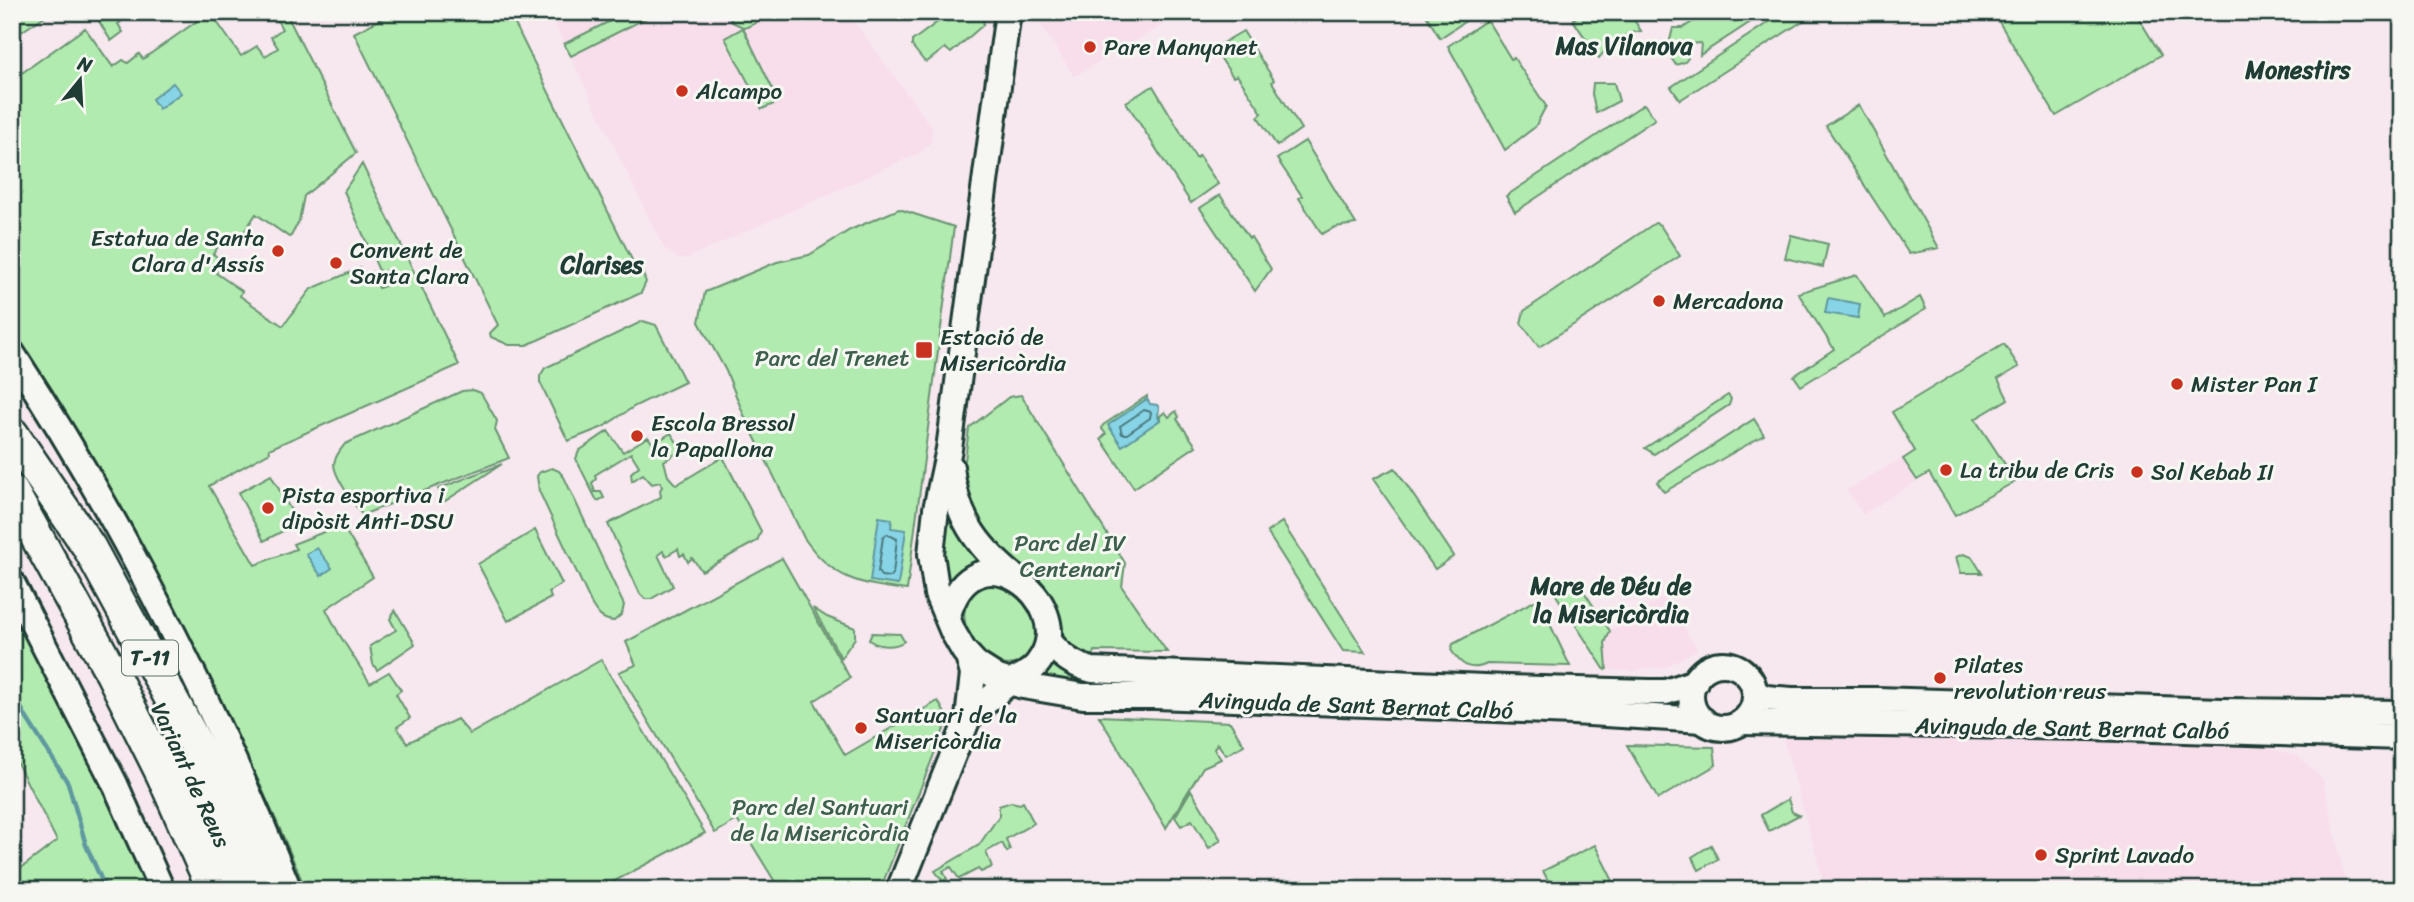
<svg xmlns="http://www.w3.org/2000/svg" width="2414" height="902" font-family="Sriracha,sans-serif">
<rect width="100%" height="100%" fill="#f7e7ee"/>
<filter id="ink" filterUnits="userSpaceOnUse"><feTurbulence type="fractalNoise" baseFrequency=".0143" numOctaves="2"/><feDisplacementMap in="SourceGraphic" scale="14" xChannelSelector="R" yChannelSelector="G"/><feConvolveMatrix kernelMatrix="1 2 1 2 8 2 1 2 1" color-interpolation-filters="sRGB"/></filter>
<g filter="url(#ink)">
<g fill="#f8ddeb">
<path d="M549,12H847L932,128L931,142L921,152L687,258H678L664,248Z"/>
<path d="M1036,12H1185L1074,76L1036,17Z"/>
<path d="M1951,431L2016,481L1955,515L1929,473L1863,514L1847,490Z"/>
<path d="M1665,596L1697,649L1665,667L1645,668L1633,671L1607,669L1605,643L1610,631Z"/>
<path d="M1781,729L2256,745L2299,757L2323,780L2347,890H1826Z"/>
</g>
<g fill="#b2ebaf" stroke="#689472" stroke-width="2">
<path d="M12,12H46L48,14L12,38Z"/>
<path d="M105,12H115L121,22L118,24L123,32L111,41L97,18Z"/>
<path d="M210,12L241,56L257,46L265,56L278,48L271,37L282,29L277,20L286,13L356,153L304,196L299,221L291,236L289,237L256,214L238,241L227,234L213,254L224,262L216,273L242,291L240,296L283,326L311,289L360,268L364,275L372,272L379,288L393,283L387,270L380,273L344,191L362,164L459,365L269,449L270,452L209,486L255,565L296,549L293,544L342,525L373,577L326,609L339,634L370,683L389,672L401,690L396,694L410,718L397,727L407,743L457,719L470,734L601,660L705,833L598,890H306L277,822L215,688L135,533L66,415L12,330V80L85,28L113,67L123,60L128,63L139,54L143,59Z"/>
<path d="M394,12H509L634,264H639L646,282L641,293L527,345H509L491,337L490,333L498,325L354,33Z"/>
<path d="M628,12H658L571,56L564,44Z"/>
<path d="M727,12H759L756,23L745,28L732,22Z"/>
<path d="M951,12H985L983,25L951,53L945,48L927,62L924,61L912,46V41Z"/>
<path d="M1424,12H1479L1440,38Z"/>
<path d="M1575,12H1629L1641,31C1624,33 1610,44 1599,58L1573,20L1577,16Z"/>
<path d="M1707,12H1766L1700,55L1701,43L1687,44L1688,58L1685,62L1676,65L1667,52L1673,28H1683Z"/>
<path d="M1784,12H1802L1806,19L1680,100L1671,87Z"/>
<path d="M1993,12H2135L2161,55L2056,116Z"/>
<path d="M1487,20L1511,59L1514,58L1546,106L1535,127L1505,150L1448,46Z"/>
<path d="M743,28L779,102L762,109L725,38Z"/>
<path d="M1243,31L1274,80L1272,82L1301,129L1277,146L1258,117L1262,113L1237,75L1233,77L1214,48Z"/>
<path d="M1593,83H1614L1619,101L1596,113L1592,94Z"/>
<path d="M1153,86L1196,158L1199,156L1218,184L1191,203L1126,102Z"/>
<path d="M1644,104L1655,119L1515,212L1506,196Z"/>
<path d="M1859,105L1939,248L1909,254L1826,126Z"/>
<path d="M1305,141L1356,224L1335,227L1322,234L1299,198L1302,196L1277,159Z"/>
<path d="M1220,195L1249,238L1251,237L1271,269L1255,291L1200,208Z"/>
<path d="M899,209L954,227L907,590C859,584 833,580 804,538L743,413L726,371L699,322L705,292L777,262L809,255L850,230Z"/>
<path d="M1655,223L1660,225L1680,256L1539,347L1521,323L1524,311Z"/>
<path d="M1791,235L1828,244L1823,267L1785,258Z"/>
<path d="M1857,275L1885,318L1920,297L1926,309L1801,386L1794,376L1834,349L1798,293Z"/>
<path d="M643,321L656,325L685,382L635,406L603,427L568,441L540,382V376L545,368Z"/>
<path d="M2004,344L2019,367L1998,379L2008,399L1975,419L2016,481L1955,515L1929,473L1917,480L1903,459L1915,451L1892,412Z"/>
<path d="M473,390L481,393L497,421L495,430L509,458L362,515C355,504 334,477 334,464C335,456 341,449 345,444L462,391Z"/>
<path d="M1021,395L1125,563L1122,587L1167,652L1094,651L1091,661L1068,646L1053,609L1043,590L1034,577L1007,559L971,514L963,477L969,428L1009,397Z"/>
<path d="M1728,395L1731,399L1729,405L1654,454L1645,448Z"/>
<path d="M1147,396V399L1109,425L1122,445L1160,420V416L1165,412L1169,417L1176,411L1179,417L1177,419L1196,446L1134,488L1101,439L1106,434L1102,429L1103,425Z"/>
<path d="M1754,419L1764,435L1664,492L1657,482Z"/>
<path d="M608,431L623,452L648,437L653,444L671,433L682,450L664,461L668,476L676,485L723,457L761,531L757,541L702,571L692,558L688,562L684,554L680,556L678,549L666,556L663,551L658,555L673,586L651,599H645L640,594L608,524L661,497L660,490L662,487L660,482L652,484L643,474L632,481L631,473L639,466L631,453L595,475L596,479L592,483L595,492H601L604,498L597,501L576,459L579,451Z"/>
<path d="M502,464L445,501L438,489Z"/>
<path d="M552,468L559,471L564,477L624,605L622,614L614,621C602,620 598,615 592,605L539,491L537,476L540,472Z"/>
<path d="M1395,468L1454,556L1435,569L1373,479Z"/>
<path d="M271,475L298,523L264,541L238,493Z"/>
<path d="M949,513L978,559L949,579H945L943,567L945,514Z"/>
<path d="M1282,522L1365,652L1343,651L1267,532Z"/>
<path d="M535,530L562,584L549,592L551,598L508,621L478,564Z"/>
<path d="M1963,554L1972,557L1982,573H1961L1956,557Z"/>
<path d="M782,558L850,678L814,701L845,755L938,701L948,719L880,890H780L737,820L715,833L619,672L636,665L626,642Z"/>
<path d="M1575,578L1610,631L1605,643L1607,669L1605,670L1554,592Z"/>
<path d="M993,584C1019,588 1050,626 1030,652C995,700 925,597 993,584Z"/>
<path d="M1538,599L1570,666L1487,664C1470,672 1461,665 1451,650L1453,644Z"/>
<path d="M813,608L827,617L855,628V638L841,658Z"/>
<path d="M395,610L415,644L377,670L373,664L370,646L396,630L390,619Z"/>
<path d="M12,612L75,732L149,890H12V875L57,841L12,753Z"/>
<path d="M872,633L900,634L904,641C895,648 878,647 869,640Z"/>
<path d="M1053,664L1087,678L1086,685L1042,680V676Z"/>
<path d="M1099,716L1230,722L1244,745L1226,755L1217,743L1214,749L1221,759L1203,767L1166,828Z"/>
<path d="M1627,745L1714,747L1716,765L1658,799Z"/>
<path d="M1191,790L1221,840L1209,848L1192,820L1181,826L1175,817Z"/>
<path d="M1788,799L1792,812L1799,815L1769,831L1761,815Z"/>
<path d="M1011,802L1020,804L1023,802L1034,823L1006,839L1010,850L1007,852L1002,843L986,852L992,867L981,872L978,869L959,879L951,867L943,871L947,879L943,881L935,871L979,845L999,816V806Z"/>
<path d="M1595,845L1613,881L1596,890H1553L1543,871Z"/>
<path d="M1711,845L1718,859L1699,870L1692,857Z"/>
</g>
<g fill="#88d4e7" stroke="#5e989f" stroke-width="2">
<path d="M173,83L181,93L159,109L152,99Z"/>
<path d="M1828,298L1860,304L1858,318L1825,313Z"/>
<path d="M1147,399L1150,404L1157,405L1159,408L1158,417L1160,420L1122,446L1108,425Z"/>
<path d="M879,517L892,519L891,528L906,530L898,585L870,581Z"/>
<path d="M317,548L332,568L321,576L306,554Z"/>
</g>
<g fill="none" stroke-linecap="round" stroke-linejoin="round">
<g stroke="#49797c" stroke-width="2">
<path d="M1144,410L1151,412L1150,418L1127,434H1122L1120,426Z"/>
<path d="M887,534L897,539L893,574L890,577L881,576L878,572L883,537Z"/>
</g>
<path stroke="#5e989f" stroke-width="4.5" d="M12,691L26,717L68,783L86,845L106,890"/>
<defs>
<g id="secondary">
<path d="M1008,12L949,449L936,509L931,554L937,594L953,632L964,651L976,664L998,678L1023,686L1083,696H1156L1573,712L1703,720"/>
<path d="M12,353C122,521 214,704 289,890"/>
<path d="M951,467C956,516 975,544 1012,575"/>
<path d="M12,583L115,784L162,890"/>
<path d="M948,615C974,522 1076,601 1042,657C1032,675 1019,676 1005,686C992,696 980,708 968,718"/>
<path d="M1049,641C1061,656 1073,665 1092,670L1507,688L1649,692H1666L1695,682"/>
<circle cx="1723" cy="696" r="32"/>
<path d="M1755,693L1766,698L1792,700H1877L2222,711L2402,713"/>
<path d="M1742,722L2089,727L2402,737"/>
<path d="M899,890L968,718L973,674L968,656"/>
</g>
<g id="highway">
<path d="M12,434L89,547L275,890"/>
<path d="M12,492L112,673L163,775L214,890"/>
<path d="M192,776L243,890"/>
</g>
</defs>
<use href="#secondary" stroke="#1f3d34" stroke-width="30"/>
<use href="#highway" stroke="#1f3d34" stroke-width="37"/>
<use href="#secondary" stroke="#f6f6f2" stroke-width="24"/>
<use href="#highway" stroke="#f6f6f2" stroke-width="32"/>
</g>
</g>
<g fill="#c8321e" stroke="#f6f6f2" stroke-width="2.5">
<circle cx="1090" cy="47" r="7"/>
<circle cx="682" cy="91" r="7"/>
<circle cx="278" cy="251" r="7"/>
<circle cx="336" cy="263" r="7"/>
<circle cx="1659" cy="301" r="7"/>
<rect x="915" y="341" width="18" height="18" rx="3.5"/>
<circle cx="2177" cy="384" r="7"/>
<circle cx="637" cy="436" r="7"/>
<circle cx="1946" cy="470" r="7"/>
<circle cx="2137" cy="472" r="7"/>
<circle cx="268" cy="508" r="7"/>
<circle cx="1940" cy="678" r="7"/>
<circle cx="861" cy="728" r="7"/>
<circle cx="2041" cy="855" r="7"/>
</g>
<g text-anchor="middle" stroke-width="6" stroke-linejoin="round" paint-order="stroke">
<rect fill="#f6f6f2" stroke="#60746d" stroke-width="2" x="122" y="640.5" width="56" height="35" rx="5"/>
<g font-size="21" font-weight="bold" fill="#1f3d34">
<text x="150" y="665">T-11</text>
</g>
<g font-size="23" fill="#1f3d34" stroke="#f6f6f2" text-anchor="start">
<text x="1104" y="55">Pare Manyanet</text>
<text x="696" y="99">Alcampo</text>
<text x="264" y="246" text-anchor="end">Estatua de Santa<tspan x="264" dy="26">Clara d'Assís</tspan></text>
<text x="350" y="258">Convent de<tspan x="350" dy="26">Santa Clara</tspan></text>
<text x="1673" y="309">Mercadona</text>
<text x="940" y="345">Estació de<tspan x="940" dy="26">Misericòrdia</tspan></text>
<text x="2191" y="392">Mister Pan I</text>
<text x="651" y="431">Escola Bressol<tspan x="651" dy="26">la Papallona</tspan></text>
<text x="1960" y="478">La tribu de Cris</text>
<text x="2151" y="480">Sol Kebab II</text>
<text x="282" y="503">Pista esportiva i<tspan x="282" dy="26">dipòsit Anti-DSU</tspan></text>
<text x="1954" y="673">Pilates<tspan x="1954" dy="26">revolution reus</tspan></text>
<text x="875" y="723">Santuari de la<tspan x="875" dy="26">Misericòrdia</tspan></text>
<text x="2055" y="863">Sprint Lavado</text>
</g>
<g font-size="23" fill="#3c604d" stroke="#f6f6f2">
<text x="832" y="366">Parc del Trenet</text>
<text x="1070" y="551">Parc del IV<tspan x="1070" dy="26">Centenari</tspan></text>
<text x="820" y="815">Parc del Santuari<tspan x="820" dy="26">de la Misericòrdia</tspan></text>
</g>
<g font-size="23" fill="#1f3d34" stroke="#f6f6f2">
<text transform="translate(1356 705) rotate(2)" y="8">Avinguda de Sant Bernat Calbó</text>
<text transform="translate(2072 728) rotate(1)" y="8">Avinguda de Sant Bernat Calbó</text>
<text transform="translate(191 775) rotate(65)" y="8">Variant de Reus</text>
</g>
<g font-size="24" font-weight="bold" fill="#1f3d34" stroke="#f6f6f2">
<text x="1624" y="54">Mas Vilanova</text>
<text x="2298" y="78">Monestirs</text>
<text x="602" y="273">Clarises</text>
<text x="1611" y="594">Mare de Déu de<tspan x="1611" dy="28">la Misericòrdia</tspan></text>
</g>
</g>
<rect width="2414" height="902" fill="none" stroke="#f6f6f2" stroke-width="42"/>
<rect x="21" y="21" width="2372" height="860" fill="none" stroke="#1f3d34" stroke-width="2.5" filter="url(#ink)"/>
<g transform="translate(80 80) rotate(18)" stroke="#f6f6f2" stroke-width="5" paint-order="stroke">
<path d="M0-5L12 26L0 18L-12 26Z" fill="#1f3d34"/>
<text y="-10" font-size="19" font-weight="bold" text-anchor="middle" fill="#1f3d34">N</text>
</g>
</svg>
